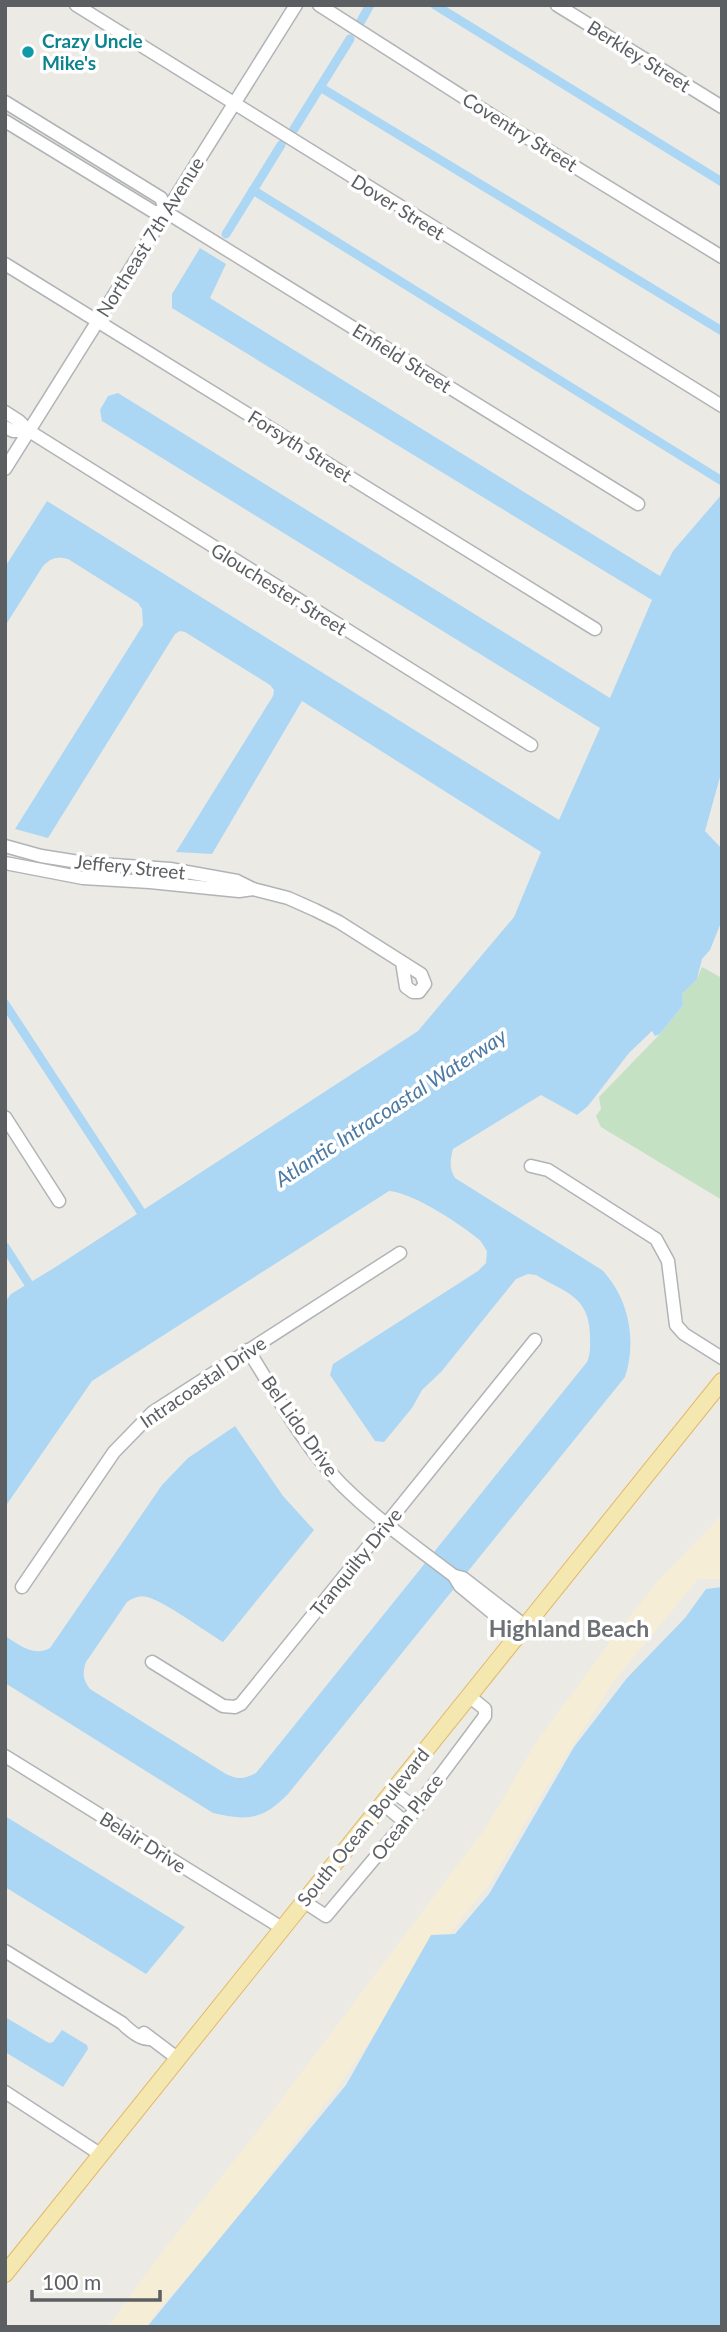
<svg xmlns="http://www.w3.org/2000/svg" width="727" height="2332" font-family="Lato,sans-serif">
<rect width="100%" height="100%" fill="#eceae4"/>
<path fill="#c4e1c3" d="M702,967L722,978V1200L601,1127L596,1116L601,1109L599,1097L660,1034L683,1005L682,994L697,979Z"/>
<path fill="#f5edd6" d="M722,1515V1579H698L614,1681L545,1789L490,1883L400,1996L339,2086L277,2165L232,2231L163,2304L146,2327H108L161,2253L253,2137L487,1826L535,1744L610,1642L658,1581Z"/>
<g fill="#acd7f4">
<path d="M200,248L226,264L210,298L660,576L673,551L722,494V770L705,831L722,849V920L710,950L702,959L697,979L682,994L683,1005L660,1034L655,1036L652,1031L629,1053L588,1106L577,1115L541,1095L453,1149C450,1161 449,1167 455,1178L602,1270C629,1298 637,1341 625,1377L288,1794C263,1820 247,1821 213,1813L5,1683V1636C20,1645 33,1657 50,1648L162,1485L188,1458L235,1426L283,1496L314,1530L223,1642C206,1632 164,1601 147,1597C140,1595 133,1598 127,1602L86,1662C82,1674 83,1679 90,1689L226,1774C238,1780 244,1779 256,1773L587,1362C591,1353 590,1345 590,1335C589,1296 566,1293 536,1275L528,1274L516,1279L441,1372L422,1390L412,1408L384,1442L375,1441L330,1375L333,1364L478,1271L486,1263L487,1251C484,1247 482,1241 477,1238C459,1223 411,1192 389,1191L92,1381L5,1507V1302L11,1294L54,1268L418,1031L514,917L541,852L302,701L212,854L176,852L273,696L274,690L270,685L185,632L180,631L175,634L48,838L15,829L143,625L142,609L138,603L68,559C56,556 51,558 43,566L5,626V567L47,501L559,820L600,728L102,421L100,410L108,396L118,393L610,698L652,600L172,308V294Z"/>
<path d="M722,1587V2327H147L346,2085L431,1935L455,1934L489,1894L574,1747L627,1678L685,1618L706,1589Z"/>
<path d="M5,1816L185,1927L146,1974L5,1887Z"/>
<path d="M5,2017L49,2043L53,2042L62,2030L87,2045L88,2049L63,2087L5,2052Z"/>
</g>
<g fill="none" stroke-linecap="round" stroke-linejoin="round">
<g stroke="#acd7f4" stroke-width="9">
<path d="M435,5L722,182"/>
<path d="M361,21L370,5"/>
<path d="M320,87L722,331"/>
<path d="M294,129L350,39"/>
<path d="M253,190L722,481"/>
<path d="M226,234L281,145"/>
<path d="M5,1004L147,1221"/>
<path d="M5,1247L34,1292"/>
</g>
<defs>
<g id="minor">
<path d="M76,5L722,406"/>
<path d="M319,5L510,127L722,257"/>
<path d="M557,5L722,107"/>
<path d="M5,102L161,198L166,212"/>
<path d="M5,121L154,212H166L638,504"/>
<path d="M5,264L595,629"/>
<path d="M5,412L19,421L29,431H13L5,427"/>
<path d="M29,431L531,745"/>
<path d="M5,469L296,5"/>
<path d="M5,846L41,856L85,863L170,869L237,881L253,889L288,898L315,910L339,922L421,974L425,984L419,992H413L406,987L402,962"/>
<path d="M5,863L83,878L150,882L239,891L253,889"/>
<path d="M5,1117L59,1201"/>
<path d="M531,1166L548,1170L656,1239L668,1261L676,1325L684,1334L722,1358"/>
<path d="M248,1350C277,1396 303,1445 341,1484C375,1518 416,1547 454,1576L460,1586L518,1634"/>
<path d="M455,1576L463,1578L525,1626"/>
<path d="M22,1587L114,1452L153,1412L400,1253"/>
<path d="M152,1662L223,1706L235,1707L241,1704L535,1340"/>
<path d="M5,1756L282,1928"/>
<path d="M392,1791L416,1808"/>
<path d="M382,1803L405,1822"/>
<path d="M303,1901L326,1916L411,1815L485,1716V1709L469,1696"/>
<path d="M5,1951L122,2023C129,2030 140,2040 150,2039"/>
<path d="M144,2033L177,2058"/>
<path d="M5,2092L100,2154"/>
</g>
<path id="major" d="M5,2274L722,1381"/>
</defs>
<use href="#minor" stroke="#b1b4b7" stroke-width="15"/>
<use href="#major" stroke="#e0ba69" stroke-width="18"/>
<use href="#minor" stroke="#fff" stroke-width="12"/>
<use href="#major" stroke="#f5e7b0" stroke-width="16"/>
</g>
<circle fill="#0f9aa8" stroke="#fff" stroke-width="2.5" cx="28" cy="52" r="7"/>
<g text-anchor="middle" stroke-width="7" stroke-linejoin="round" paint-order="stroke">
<g font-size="19" font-weight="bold" fill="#0d838f" stroke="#fff" text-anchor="start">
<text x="42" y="48">Crazy Uncle<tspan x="42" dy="22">Mike's</tspan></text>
</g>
<g font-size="19" fill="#5c5f62" stroke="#fff">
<text transform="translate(639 56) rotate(32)" y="7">Berkley Street</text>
<text transform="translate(520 132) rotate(32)" y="7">Coventry Street</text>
<text transform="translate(398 207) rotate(32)" y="7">Dover Street</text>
<text transform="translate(150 237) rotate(-58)" y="7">Northeast 7th Avenue</text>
<text transform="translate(402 358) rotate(32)" y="7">Enfield Street</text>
<text transform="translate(300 446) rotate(32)" y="7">Forsyth Street</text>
<text transform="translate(279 589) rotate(32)" y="7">Glouchester Street</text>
<text transform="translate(130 867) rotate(6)" y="7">Jeffery Street</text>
<text transform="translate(203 1382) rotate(-34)" y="7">Intracoastal Drive</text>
<text transform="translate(300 1426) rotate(55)" y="7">Bel Lido Drive</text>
<text transform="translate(356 1562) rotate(-51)" y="7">Tranquilty Drive</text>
<text transform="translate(407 1817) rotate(-52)" y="7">Ocean Place</text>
<text transform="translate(363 1827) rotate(-51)" y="7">South Ocean Boulevard</text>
<text transform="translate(143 1842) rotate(32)" y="7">Belair Drive</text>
</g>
<g font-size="21" font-style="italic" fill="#4c79a4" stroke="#fff">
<text transform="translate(391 1108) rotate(-33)" y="7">Atlantic Intracoastal Waterway</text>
</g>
<g font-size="23" font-weight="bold" fill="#6d7174" stroke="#fff">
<text x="569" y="1637">Highland Beach</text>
</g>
</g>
<rect width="727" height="2332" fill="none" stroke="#5c5f62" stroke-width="14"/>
<path d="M32 2290v10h128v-10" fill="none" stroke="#5c5f62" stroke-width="3.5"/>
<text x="42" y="2290" font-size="21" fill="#5c5f62" stroke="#ffffff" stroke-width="5" paint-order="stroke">100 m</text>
</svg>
